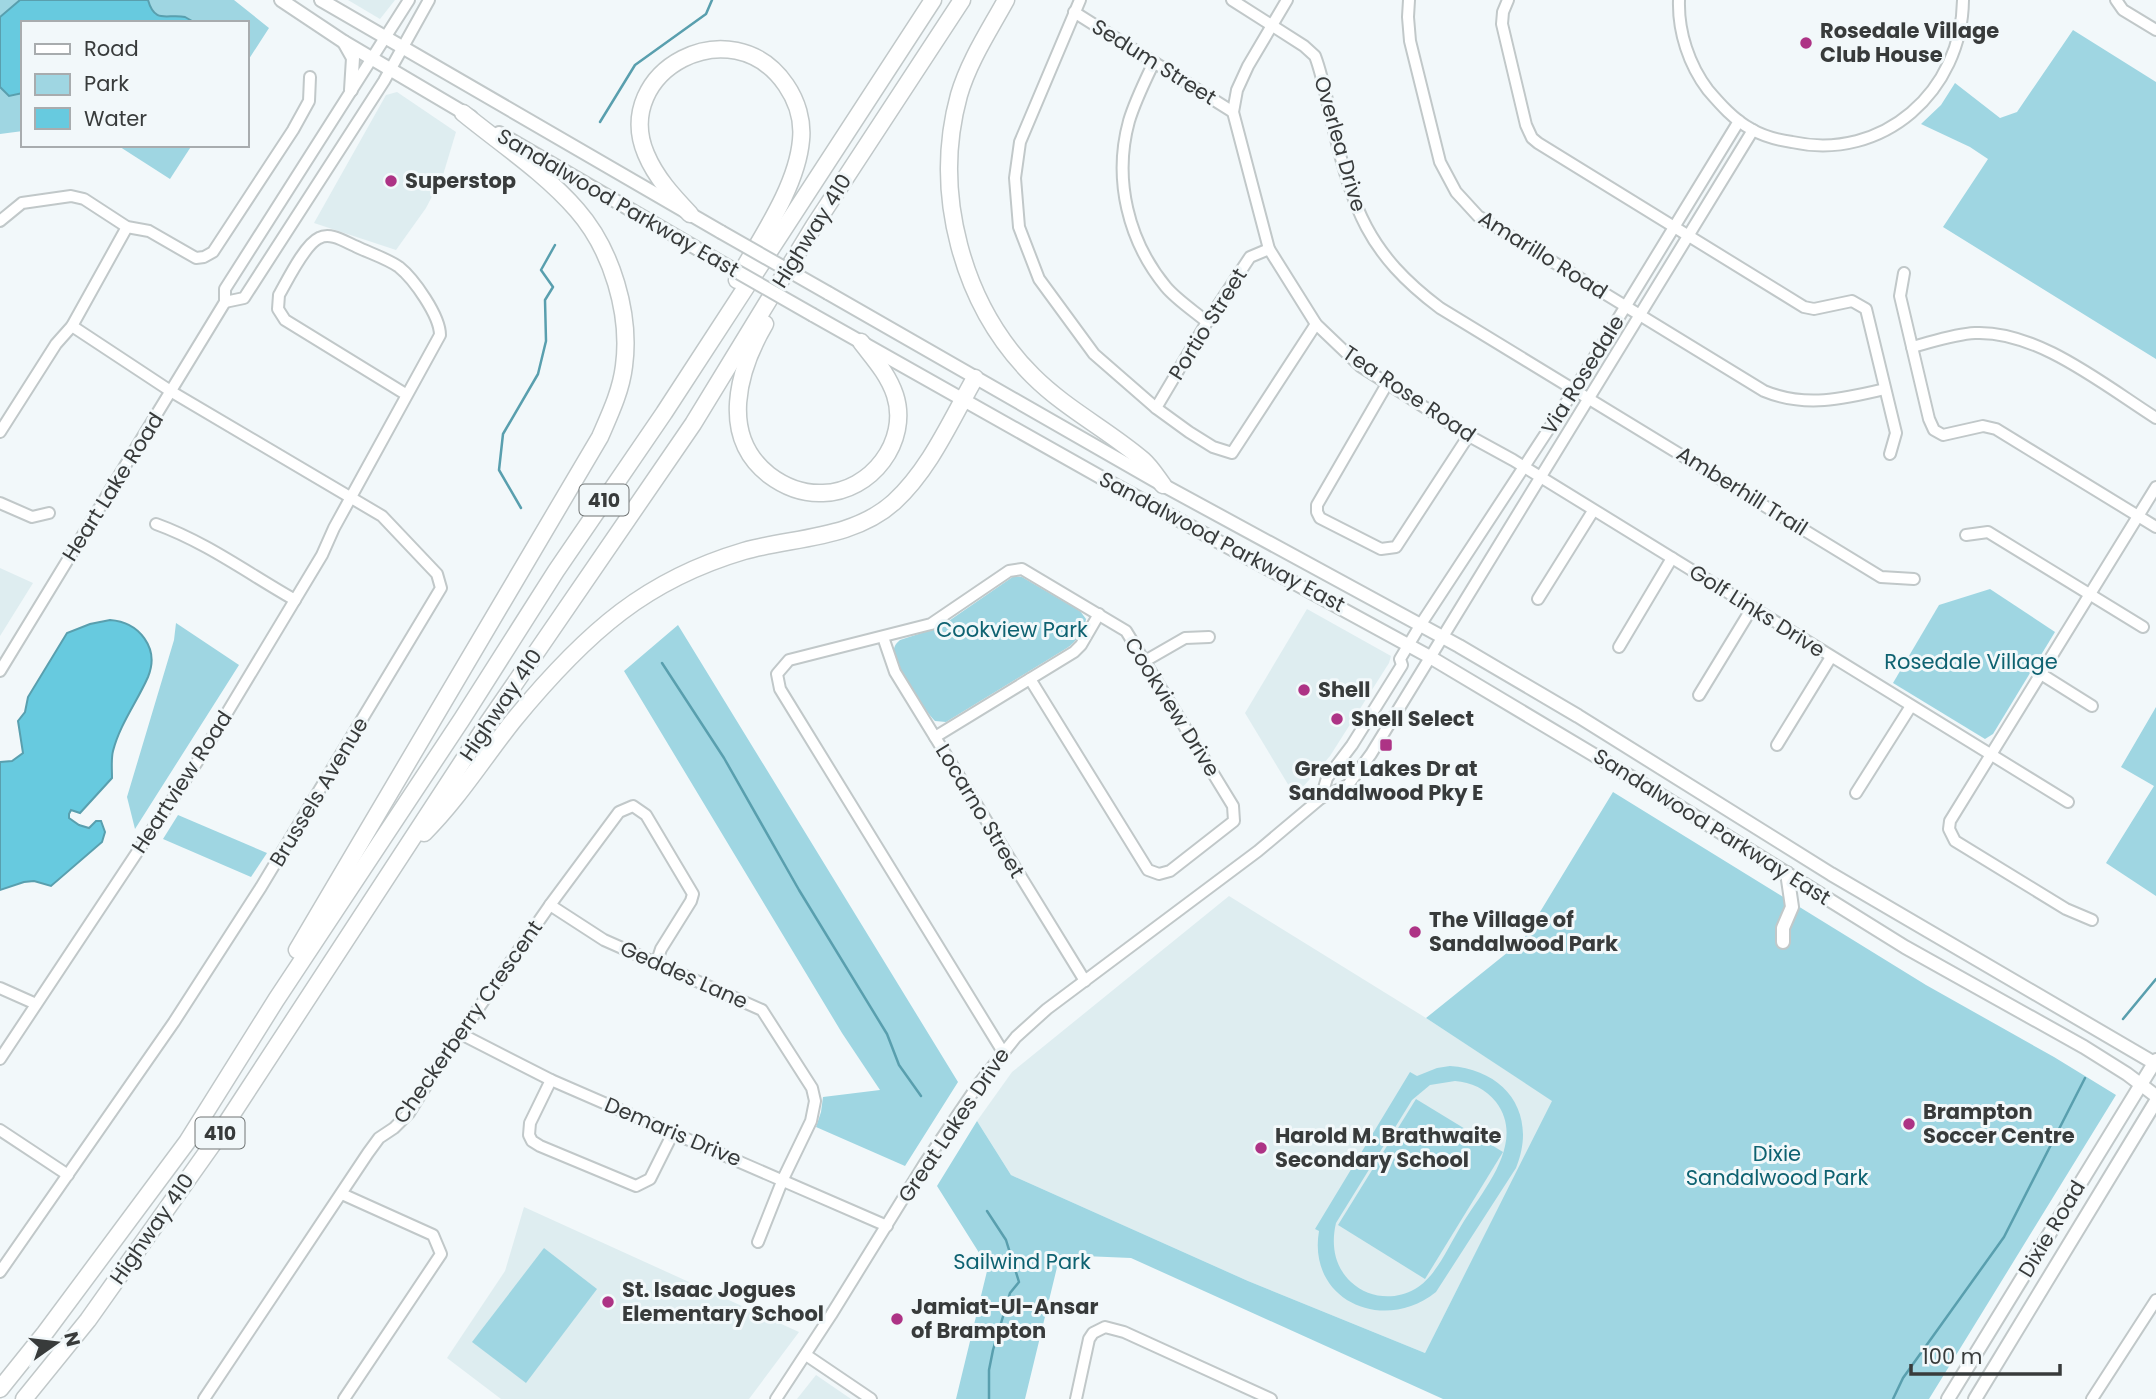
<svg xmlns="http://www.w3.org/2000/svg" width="2156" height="1399" font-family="Poppins,sans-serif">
<rect width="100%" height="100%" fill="#f2f8fa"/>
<g fill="#deedf0">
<path d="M348,0H395L380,19Z"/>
<path d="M397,92L456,132L443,175L426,208L396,250L314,223L386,95Z"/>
<path d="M0,568L33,583L0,636Z"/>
<path d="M1307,609L1391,656L1389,663L1330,756L1295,796L1245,713Z"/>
<path d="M1229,896L1426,1018L1553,1101L1425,1353L1248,1281L1011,1175L977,1121L1012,1072Z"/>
<path d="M524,1207L799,1332L749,1399H501L447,1358L505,1271Z"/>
<path d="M816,1375L851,1399H797Z"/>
</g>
<g fill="#9fd6e2" fill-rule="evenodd">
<path d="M0,0H234L269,28L247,62V23H23V131L0,134Z"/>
<path d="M2073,30L2156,82V359L1943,227L1988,159L1970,147L1921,124L1941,105L1955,83L2000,118L2017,112Z"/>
<path d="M117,145H192L170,179Z"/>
<path d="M1014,576L1022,577L1080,611L1086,619C1085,630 1076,642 1067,648L946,722L935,721C925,711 893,663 894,649C895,644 897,643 900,640L940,627Z"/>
<path d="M1990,589L2055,632L1993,734L1985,739L1893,683L1939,605Z"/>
<path d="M176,623L239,665L135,829L127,797L174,640Z"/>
<path d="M678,625L958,1082L905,1166L816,1127L821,1112L823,1097L880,1090L842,1033L624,671Z"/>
<path d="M2156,707V896L2106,863L2154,786L2121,767Z"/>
<path d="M1613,792L1926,985L2054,1057L2116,1095L1929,1399H1443L1131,1258L1060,1255L1025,1399H956L988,1267L937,1186L977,1121L1011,1175L1248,1281L1425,1353L1552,1101L1426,1018L1523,940Z"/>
<path d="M178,815L267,853L251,877L163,839Z"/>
<path d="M1450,1066C1506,1070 1538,1114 1516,1168L1436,1292C1384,1334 1307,1301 1319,1231L1315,1229L1410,1072L1417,1076L1437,1068ZM1455,1081C1471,1082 1486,1089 1496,1102C1527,1143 1482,1191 1461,1226C1448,1247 1436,1277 1415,1289C1394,1301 1368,1298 1351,1282C1334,1266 1331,1244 1336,1223L1412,1100L1430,1085Z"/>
<path d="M1416,1099L1503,1152L1425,1279L1338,1225Z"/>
<path d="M544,1248L597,1289L526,1383L472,1342Z"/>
</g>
<g fill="#67cadf" stroke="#599fae" stroke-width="2">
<path d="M20,0H148C155,25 168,13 185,17C185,17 194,22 195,23H23V93L9,96L0,87V17Z"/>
<path d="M110,620C139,622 160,648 148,677C137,702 120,724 113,751C111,759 112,769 112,778L80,813L71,810L69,814V818L79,825L89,828L96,821H101L105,832L102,842L51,886L34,881L24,882L0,890V762L12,761L23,753L18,721L25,712L28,697L67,633L90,624Z"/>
</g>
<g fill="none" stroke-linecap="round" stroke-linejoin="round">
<g stroke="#599fae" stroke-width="2.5">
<path d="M600,122L635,65L706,14L712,0"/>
<path d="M521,508L499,470L503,434L538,374L546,341L545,300L553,287L541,270L555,245"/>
<path d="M662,663L724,758L799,890L887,1034L899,1065L921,1096"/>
<path d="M2123,1019L2156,979"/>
<path d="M987,1211L1006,1240L1019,1282L1010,1293L993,1350L989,1370V1399"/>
<path d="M1893,1399L1903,1378L2004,1237L2085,1078"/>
</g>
<defs>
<g id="minor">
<path d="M1080,0L1020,142L1015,178L1019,227L1039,279L1094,354L1156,408L1189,432L1213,447L1232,453L1316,324"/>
<path d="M1232,0L1304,46L1315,56C1323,77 1327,101 1332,123C1353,209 1367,253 1440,308L1881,577L1914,579"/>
<path d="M1287,0L1248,66L1237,90L1233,112L1269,249L1316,324L1360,366L1471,437L1513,460L2068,802"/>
<path d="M1409,0L1408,17L1410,41L1440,162L1456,192L1478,216L1764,391C1805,408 1843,399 1885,389"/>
<path d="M1508,0L1503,12L1502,24L1526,125L1532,138L1538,143L1804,307L1814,309L1852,301L1866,309L1896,433L1890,454"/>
<path d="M1679,0C1678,32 1689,65 1708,90C1720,104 1734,120 1751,129C1763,136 1778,140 1792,142C1883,162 1962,91 1963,0"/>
<path d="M2116,0L2123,10L2156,30"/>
<path d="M1074,12L1233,112"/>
<path d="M1154,62C1145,81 1135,101 1129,121C1113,179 1128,241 1166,287C1177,300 1194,311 1207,322"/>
<path d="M0,221L22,203L71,196L84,199L127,227L149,231L196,258L204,257L213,252L293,130L309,101L310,77"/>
<path d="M1904,273L1900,296L1929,419L1934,430L1943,435L1983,426L1996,429L2156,527"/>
<path d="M225,302L244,298L384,81L429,0"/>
<path d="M1912,347C1932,342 1954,334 1975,333C2037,330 2104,385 2156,418"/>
<path d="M1387,384L1317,505V512L1320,518L1381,549L1396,547L1469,435"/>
<path d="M1156,408L1207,322L1250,257L1269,249"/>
<path d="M0,432L56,344L72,326L127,227"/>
<path d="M0,503L32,517L49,513"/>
<path d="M156,524C206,542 249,574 295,600"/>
<path d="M1966,535L1988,532L2143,627"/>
<path d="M1538,599L1593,511"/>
<path d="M883,637L895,672L1085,981"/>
<path d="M1619,647L1672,558"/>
<path d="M1145,661L1185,638L1209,637"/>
<path d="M0,671L225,302V289L409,0"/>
<path d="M2041,674L2092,706"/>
<path d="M1699,695L1752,608"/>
<path d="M935,737L1074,652L1081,645L1099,614"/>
<path d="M1777,745L1831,657"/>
<path d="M1856,793L1911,706"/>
<path d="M1321,798L1327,778L1352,745L1402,665L1400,659L1421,624L1575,389L1739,121"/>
<path d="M550,905L604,940L762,1010L812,1088L815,1101L811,1121L783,1179L758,1242"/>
<path d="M2092,920L2066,909L1955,841L1949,829L1950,821L2156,487"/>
<path d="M0,988L36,1004"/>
<path d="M461,1034L551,1080L887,1226"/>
<path d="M1003,1052L780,689L777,674L789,660L931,624L1009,571L1022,569L1126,631L1233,806L1234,821L1170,871L1159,874L1148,870L1030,679"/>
<path d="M0,1059L201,756L322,555L334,528L440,335C440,316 414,279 399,267C386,258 369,253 355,246C344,241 330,232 319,238C305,244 287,281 279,295L278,309L285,320L407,395"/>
<path d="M551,1080L530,1123L529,1135L532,1141L540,1146L636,1186L650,1179L673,1133"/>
<path d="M0,1130L68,1175"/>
<path d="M342,1194L433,1235L441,1254L344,1399"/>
<path d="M0,1272L174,1022L261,887L441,588L437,574L382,516L172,392L72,326"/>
<path d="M806,1355L871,1399"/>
<path d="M204,1399L368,1153L379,1138L394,1128L409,1113L437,1068L550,905L619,812L633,806L646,815L693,894L691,901L661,949L656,964"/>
<path d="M776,1399L831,1315L925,1163L980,1082L1016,1037L1047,1009L1258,851L1321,798L1348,785L1371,754L1753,130"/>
<path d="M1076,1399L1089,1339L1093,1333L1105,1327L1124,1332L1271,1399"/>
<path d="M2092,1399L2156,1300"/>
</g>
<g id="major">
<path d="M281,0L344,42L471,117"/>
<path d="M321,0L721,232"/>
<path d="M344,42L353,58L351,90"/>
<path d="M499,133L708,255"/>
<path d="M828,293L1163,485L1459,646L1578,716L1831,874L2156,1064"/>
<path d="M813,315L1111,483L1430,657L1651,789L1905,947L2084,1047L2127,1074L2156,1096"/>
<path d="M1783,942V928L1792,907L1787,873"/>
<path d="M1948,1399L2156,1060"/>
<path d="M1975,1399L2156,1101"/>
</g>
<g id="highway">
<path d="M1006,0C989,31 969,61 959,95C932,193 962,305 1033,376C1066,409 1108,430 1143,460C1151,467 1157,477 1163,485"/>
<path d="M690,214C673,196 656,178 646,154C611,71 732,6 786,85C797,101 803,121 801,140C797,187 760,239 737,280"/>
<path d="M765,324C738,370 719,436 769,475C785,487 803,494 823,493C871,492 910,441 895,395C888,374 874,359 861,342"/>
<path d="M424,833C458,799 483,759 513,721C545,682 580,643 621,612C658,584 700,564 744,551C794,537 853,539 894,502C930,469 951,420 975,378"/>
<path d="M297,950L600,437C610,414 621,391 624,366C631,314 612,250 577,210C545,173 501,144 463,113"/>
<path d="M0,1389L45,1333L187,1142L276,1000L462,719L556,571L664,413L933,0"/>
<path d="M24,1399L88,1320L212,1145L485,727L693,424L814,226L962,0"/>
</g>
</defs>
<use href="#minor" stroke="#c1c8c9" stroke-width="14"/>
<use href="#major" stroke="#c1c8c9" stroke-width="16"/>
<use href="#highway" stroke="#c1c8c9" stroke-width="19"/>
<use href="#minor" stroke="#fff" stroke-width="10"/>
<use href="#major" stroke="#fff" stroke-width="12"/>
<use href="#highway" stroke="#fff" stroke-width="16"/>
<defs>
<g id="major-bridge">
<path d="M721,232L828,293"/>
<path d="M708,255L813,315"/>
</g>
</defs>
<use href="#major-bridge" stroke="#c1c8c9" stroke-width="16" stroke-linecap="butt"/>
<use href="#major-bridge" stroke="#fff" stroke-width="12"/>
</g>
<g fill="#ad3385" stroke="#f2f8fa" stroke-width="2.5">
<circle cx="1806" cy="43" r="7"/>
<circle cx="391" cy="181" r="7"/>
<circle cx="1304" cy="690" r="7"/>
<circle cx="1337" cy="719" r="7"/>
<rect x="1379" y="738" width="14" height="14" rx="3.5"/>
<circle cx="1415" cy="932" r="7"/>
<circle cx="1909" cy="1124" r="7"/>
<circle cx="1261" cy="1148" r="7"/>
<circle cx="608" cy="1302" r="7"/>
<circle cx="897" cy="1319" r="7"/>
</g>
<g text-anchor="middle" stroke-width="6" stroke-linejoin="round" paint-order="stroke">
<g fill="#f2f8fa" stroke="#707474" stroke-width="2">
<rect x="579.5" y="484.5" width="49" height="31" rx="5"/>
<rect x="195.5" y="1117.5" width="49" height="31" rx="5"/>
</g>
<g font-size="19" font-weight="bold" fill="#383b3b">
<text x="604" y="507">410</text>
<text x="220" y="1140">410</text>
</g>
<g font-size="21" font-weight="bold" fill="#383b3b" stroke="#f2f8fa" text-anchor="start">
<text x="1820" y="38">Rosedale Village<tspan x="1820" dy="24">Club House</tspan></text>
<text x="405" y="188">Superstop</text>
<text x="1318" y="697">Shell</text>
<text x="1351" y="726">Shell Select</text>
<text x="1386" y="776" text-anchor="middle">Great Lakes Dr at<tspan x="1386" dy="24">Sandalwood Pky E</tspan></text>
<text x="1429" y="927">The Village of<tspan x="1429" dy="24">Sandalwood Park</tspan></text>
<text x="1923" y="1119">Brampton<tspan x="1923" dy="24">Soccer Centre</tspan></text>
<text x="1275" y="1143">Harold M. Brathwaite<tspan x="1275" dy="24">Secondary School</tspan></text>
<text x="622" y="1297">St. Isaac Jogues<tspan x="622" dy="24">Elementary School</tspan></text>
<text x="911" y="1314">Jamiat-Ul-Ansar<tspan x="911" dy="24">of Brampton</tspan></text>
</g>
<g font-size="21" fill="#383b3b" stroke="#f2f8fa">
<text transform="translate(1154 62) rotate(32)" y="7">Sedum Street</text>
<text transform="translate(1340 144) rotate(74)" y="7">Overlea Drive</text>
<text transform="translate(618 203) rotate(30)" y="7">Sandalwood Parkway East</text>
<text transform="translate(812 231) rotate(-58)" y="7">Highway 410</text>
<text transform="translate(1543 255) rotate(32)" y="7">Amarillo Road</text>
<text transform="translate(1208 324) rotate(-58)" y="7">Portio Street</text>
<text transform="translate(1583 375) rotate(-58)" y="7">Via Rosedale</text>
<text transform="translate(1409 394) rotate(34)" y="7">Tea Rose Road</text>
<text transform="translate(113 487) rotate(-58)" y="7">Heart Lake Road</text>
<text transform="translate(1742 491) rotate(32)" y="7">Amberhill Trail</text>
<text transform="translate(1222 542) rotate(28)" y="7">Sandalwood Parkway East</text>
<text transform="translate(1757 611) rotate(32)" y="7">Golf Links Drive</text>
<text transform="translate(501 705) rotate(-56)" y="7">Highway 410</text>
<text transform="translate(1172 707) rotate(58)" y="7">Cookview Drive</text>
<text transform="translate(182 782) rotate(-57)" y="7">Heartview Road</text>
<text transform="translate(319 792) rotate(-59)" y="7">Brussels Avenue</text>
<text transform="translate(980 811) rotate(59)" y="7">Locarno Street</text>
<text transform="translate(1712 827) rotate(32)" y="7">Sandalwood Parkway East</text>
<text transform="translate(684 975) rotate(24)" y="7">Geddes Lane</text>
<text transform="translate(468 1022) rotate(-55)" y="7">Checkerberry Crescent</text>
<text transform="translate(954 1125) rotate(-56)" y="7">Great Lakes Drive</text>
<text transform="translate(673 1132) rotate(23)" y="7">Demaris Drive</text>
<text transform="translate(152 1229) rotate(-55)" y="7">Highway 410</text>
<text transform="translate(2052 1229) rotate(-59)" y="7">Dixie Road</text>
</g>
<g font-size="21" fill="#0e6271" stroke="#f2f8fa">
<text x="1012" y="637">Cookview Park</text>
<text x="1971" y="669">Rosedale Village</text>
<text x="1777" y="1161">Dixie<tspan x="1777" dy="24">Sandalwood Park</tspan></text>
<text x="1022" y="1269">Sailwind Park</text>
</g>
</g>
<rect x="21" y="21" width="228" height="126" fill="#f2f8fa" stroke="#a8acae" stroke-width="2"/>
<rect x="35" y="44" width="35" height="10" fill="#ffffff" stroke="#a8acae" stroke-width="2"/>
<text x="84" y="56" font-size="21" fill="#383b3b">Road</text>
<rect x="35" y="74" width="35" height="21" fill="#9fd6e2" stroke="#a8acae" stroke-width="2"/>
<text x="84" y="91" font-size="21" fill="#383b3b">Park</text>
<rect x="35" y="108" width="35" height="21" fill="#67cadf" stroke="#a8acae" stroke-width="2"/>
<text x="84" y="126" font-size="21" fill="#383b3b">Water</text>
<g transform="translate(56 1343) rotate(76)" stroke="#f2f8fa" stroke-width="5" paint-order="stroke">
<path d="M0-5L12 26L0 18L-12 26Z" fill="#383b3b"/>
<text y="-10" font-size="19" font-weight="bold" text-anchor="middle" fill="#383b3b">N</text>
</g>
<path d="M1911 1364v10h149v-10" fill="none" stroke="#383b3b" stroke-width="3.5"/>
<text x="1922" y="1364" font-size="21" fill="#383b3b" stroke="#f2f8fa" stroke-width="5" paint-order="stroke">100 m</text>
</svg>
